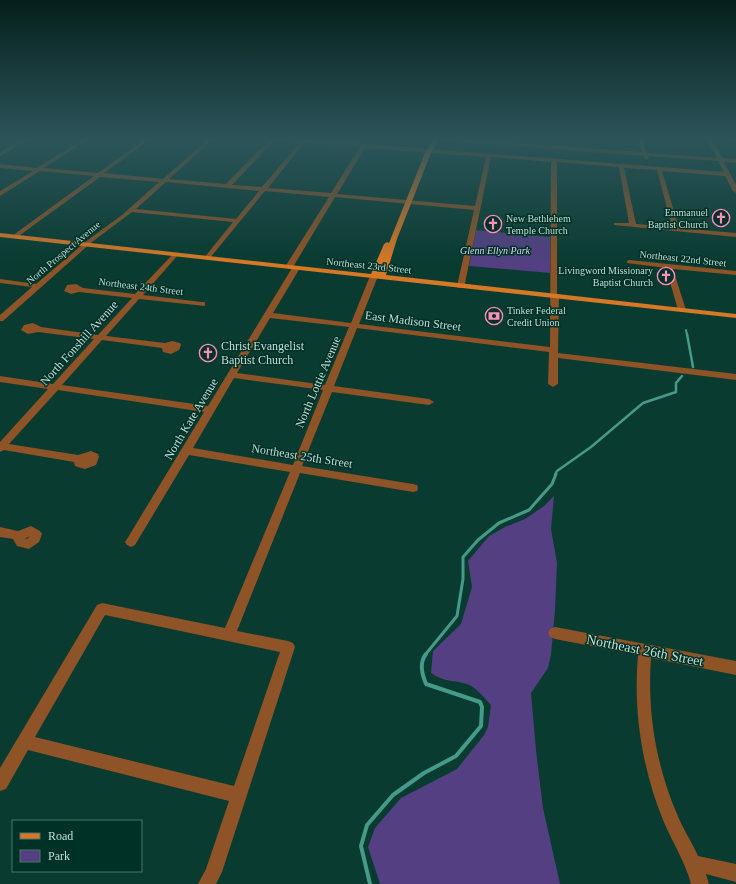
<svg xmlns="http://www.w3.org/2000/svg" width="736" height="884" font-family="'Times New Roman',serif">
<rect width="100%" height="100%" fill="#093b31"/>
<g fill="#533f81">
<path d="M476,230L550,237V273L469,266Z"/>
<path d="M554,496L551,529L557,563L555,610L551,655L548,668L531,693L536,750L543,808L560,884H380L368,847L375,828L401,798L457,769L484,735L488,727L491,705C484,698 476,687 467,684C453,680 444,682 431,673L433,651L461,624L472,587L468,561L489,536L505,527L525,519L544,506Z"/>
</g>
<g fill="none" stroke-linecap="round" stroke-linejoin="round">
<path stroke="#459a8a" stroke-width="2" d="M686,330L687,335"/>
<g stroke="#459a8a" stroke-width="2.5">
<path d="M687,334L693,367"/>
<path d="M555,475L557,471L591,447L643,403L676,392V383L682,376"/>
</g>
<path stroke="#459a8a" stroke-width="3" d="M425,655L457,616L463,579V557L478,540L499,523L529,510L552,484L556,474"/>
<path stroke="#459a8a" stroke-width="4" d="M370,884L361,846L367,825L393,795L424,773L456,756L481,726L482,707L480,702L426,684C422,674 419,663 426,654"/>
<g fill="#8e5326" fill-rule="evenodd">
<path d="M23,139H29L0,156V152Z"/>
<path d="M83,139H89L44,168L98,173L145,139H151L104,173L163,179L208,139H214L169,179L226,184L270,139H303L724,172L718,161L648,156L649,158L646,160L643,156L445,141L442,139H462L642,152L637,139H642L647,153L717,158L707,139H712L722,158L736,159V163L724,162L736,185V193L733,191L725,176L662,171L679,228L736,233V237L614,225V223H629L619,167L557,162V294L559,296L558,353L736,374V380L558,358V384L553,387L548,384L549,352L357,328L334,386L429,399L434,402L429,405L332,392L302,466L413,484L417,485L418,488L417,491L413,492L300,473L237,631L288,641L293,643L295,647L222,872L216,884H198L206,869L229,801L28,750L6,789L0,791V768L97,605L102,603L225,628L290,472L189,455L135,545L131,547L127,545L125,542L127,539L204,412L58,390L9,444L78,455L91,451L98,454L99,457L96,465L85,469L75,466L74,462L4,450L0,452V442L48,389L0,382V376L53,384L94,339L38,332L28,334L21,330L24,325L33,323L41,327L98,335L132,298L79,292L71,294L64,291L67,285L76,284L83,288L135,294L174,253H178V255L143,295L202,302H205V306L139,299L106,336L165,343L172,341L180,343L181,345L179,350L171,354L163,352L162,348L102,340L62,385L208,406L292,268L296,266L300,268L273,313L351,323L370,276L374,274L378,276L359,324L550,347L551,162L491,157L464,288H458L457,286L474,210L335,197L293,267L289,269L285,267L329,197L265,191L209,259L207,260L204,258L233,222L132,212L92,242L3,321H0V315L32,287L0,283V279L36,284L88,240L122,215L159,182L100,177L16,238H12V236L94,176L40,171L0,196V191L33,171L0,168V164L37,168ZM274,141L299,143L262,187L232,185ZM304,143L360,147L331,193L268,188ZM365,148L486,157L475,206L337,194ZM624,168L657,170L672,227L636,224ZM166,182L259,191L236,219L136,209ZM270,318L349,327L325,385L237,373ZM234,378L323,390L293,465L193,448ZM105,615L280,652L234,786L35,737Z"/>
<path d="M731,139H736V141L732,140Z"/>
<path d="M629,260L736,271V275L673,269L686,310L682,312L678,310L666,268L627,263V261Z"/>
<path d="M31,526L40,531L42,534L39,542L29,549L17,546L13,539L0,537V527L18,531ZM30,536L27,539H25Z"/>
<path d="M555,627L736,661V675L651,658C647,710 656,766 677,814C683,829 692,842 698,856L736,864V882L706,874L709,884H691C685,861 672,842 663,820C642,768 633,711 638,655L555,639L550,637L548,633L550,629Z"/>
</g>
<path fill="#d77826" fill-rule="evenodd" d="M434,139H439L431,153L397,239L386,275L736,314V318L0,237V233L371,274L384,244L387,242L389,243L425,153Z"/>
</g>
<linearGradient id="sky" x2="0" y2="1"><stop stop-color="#05201b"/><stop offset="0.53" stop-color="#2c555a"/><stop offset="1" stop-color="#2c555a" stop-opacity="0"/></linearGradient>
<rect width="736" height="263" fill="url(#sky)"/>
<defs>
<symbol id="church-ring" viewBox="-11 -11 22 22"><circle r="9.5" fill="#003127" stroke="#fe8ebb" stroke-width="1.5"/><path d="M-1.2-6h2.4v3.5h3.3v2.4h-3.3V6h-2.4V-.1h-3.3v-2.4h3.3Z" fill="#fe8ebb"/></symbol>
<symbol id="bank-ring" viewBox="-11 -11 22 22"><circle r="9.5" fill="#003127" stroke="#fe8ebb" stroke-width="1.5"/><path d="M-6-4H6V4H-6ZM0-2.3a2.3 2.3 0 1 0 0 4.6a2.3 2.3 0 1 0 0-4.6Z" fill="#fe8ebb"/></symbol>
</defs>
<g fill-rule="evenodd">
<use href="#church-ring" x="711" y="208" width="20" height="20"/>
<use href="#church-ring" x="483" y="214" width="20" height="20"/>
<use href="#church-ring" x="656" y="266" width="20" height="20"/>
<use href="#bank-ring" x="484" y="306" width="20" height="20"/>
<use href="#church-ring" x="198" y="343" width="20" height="20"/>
</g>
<g text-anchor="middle" stroke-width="3" stroke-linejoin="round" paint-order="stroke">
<g font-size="10" fill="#c1dfd6" stroke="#003127" text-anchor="end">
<text x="708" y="216">Emmanuel<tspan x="708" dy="12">Baptist Church</tspan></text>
<text x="506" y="222" text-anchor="start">New Bethlehem<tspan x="506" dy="12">Temple Church</tspan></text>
<text x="653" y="274">Livingword Missionary<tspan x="653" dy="12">Baptist Church</tspan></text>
<text x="507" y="314" text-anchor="start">Tinker Federal<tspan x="507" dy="12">Credit Union</tspan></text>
</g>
<g font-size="10" font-style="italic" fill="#dcd6f2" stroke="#003127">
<text x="495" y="254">Glenn Ellyn Park</text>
</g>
<g font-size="10" fill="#c1dfd6" stroke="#003127">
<text transform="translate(63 252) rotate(-40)" y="4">North Prospect Avenue</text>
<text transform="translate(683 258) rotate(6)" y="4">Northeast 22nd Street</text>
<text transform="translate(369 265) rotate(6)" y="4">Northeast 23rd Street</text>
<text transform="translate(141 286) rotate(7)" y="4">Northeast 24th Street</text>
</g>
<g font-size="12" fill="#c1dfd6" stroke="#003127">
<text transform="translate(413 321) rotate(7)" y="4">East Madison Street</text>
<text transform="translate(79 343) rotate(-48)" y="4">North Fonshill Avenue</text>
<text transform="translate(318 382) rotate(-67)" y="4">North Lottie Avenue</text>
<text transform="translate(191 419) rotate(-59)" y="4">North Kate Avenue</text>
<text transform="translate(302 456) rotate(9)" y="4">Northeast 25th Street</text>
</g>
<g font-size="12" fill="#c1dfd6" stroke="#003127" text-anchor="start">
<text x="221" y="350">Christ Evangelist<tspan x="221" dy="14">Baptist Church</tspan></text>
</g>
<g font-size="14" fill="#c1dfd6" stroke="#003127">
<text transform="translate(645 650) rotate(11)" y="5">Northeast 26th Street</text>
</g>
</g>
<rect x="12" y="820" width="130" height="52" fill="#003127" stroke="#4d776d"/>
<rect x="20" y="833" width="20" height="6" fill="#d77826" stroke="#4d776d"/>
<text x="48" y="840" font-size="12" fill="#c1dfd6">Road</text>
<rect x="20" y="850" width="20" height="12" fill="#533f81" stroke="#4d776d"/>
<text x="48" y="860" font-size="12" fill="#c1dfd6">Park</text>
</svg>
